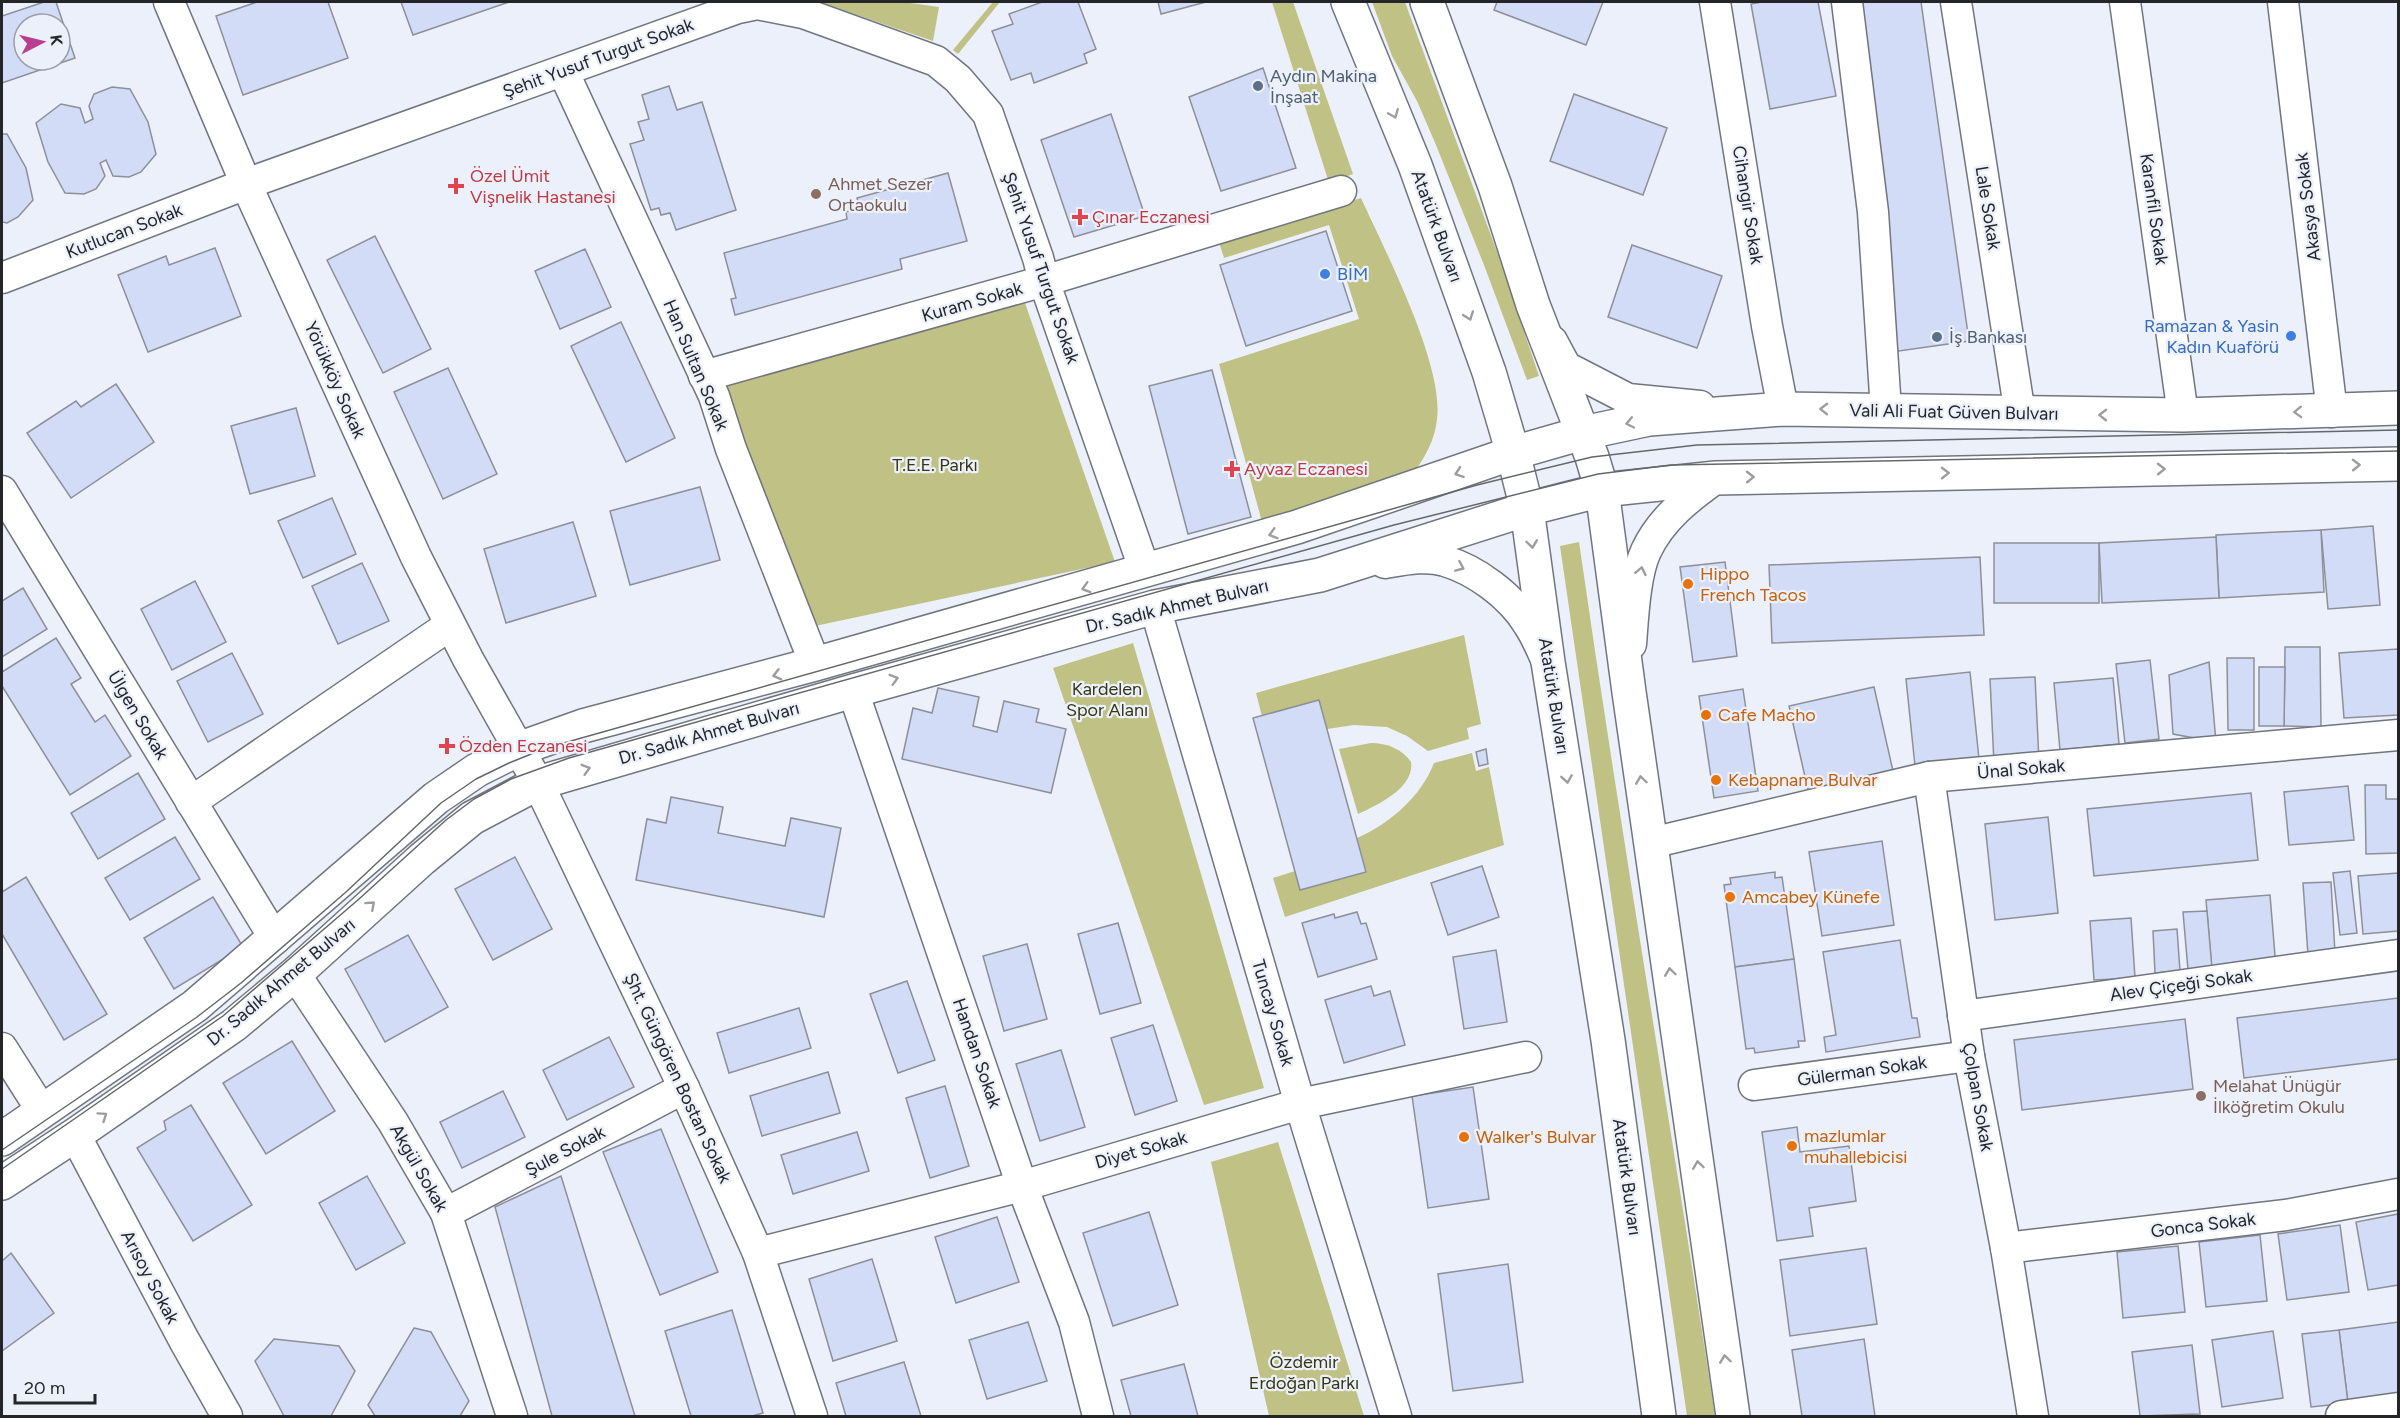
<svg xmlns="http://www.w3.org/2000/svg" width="2400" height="1418" font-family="Figtree,sans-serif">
<rect width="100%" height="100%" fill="#ecf0fa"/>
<g fill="#bfc185">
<path d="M819,2H903L939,7L933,41Z"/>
<path d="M993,2H1000L958,54L953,50Z"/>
<path d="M1272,2H1293L1353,174L1329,183Z"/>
<path d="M1372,2H1405L1500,260L1539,376L1527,380L1484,265L1436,145L1417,101L1392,56Z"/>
<path d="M1361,198C1385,251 1444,364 1437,419C1435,440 1425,457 1413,474L1262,522L1219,364L1359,319L1329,225L1224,258L1219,242Z"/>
<path d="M1025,303L1115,562L815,626L723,387Z"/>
<path d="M1579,542C1621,834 1671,1125 1715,1416H1687L1560,546Z"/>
<path d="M1464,635L1481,724L1467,728L1469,739L1428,751L1407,736L1387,727L1354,725L1327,729L1262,716L1256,693Z"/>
<path d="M1133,643L1264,1088L1204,1105L1053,668Z"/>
<path d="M1371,743C1387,743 1402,749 1411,762C1415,787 1378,805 1358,814L1339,749Z"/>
<path d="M1472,753L1476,771L1489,767L1504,845L1285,917L1273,878L1295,871L1301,890L1366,872L1357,838C1389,824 1421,797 1434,763Z"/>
<path d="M1278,1142L1364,1416H1269L1211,1162Z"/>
</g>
<g fill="#d2dcf7" stroke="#8d9099" stroke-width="1.5" fill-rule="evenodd">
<path d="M44,2H56L75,58L2,83V16ZM24,24H60V60H24Z"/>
<path d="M257,2H328L348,58L243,95L216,16Z"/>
<path d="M401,2H509L413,35Z"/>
<path d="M1042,2H1078L1096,49L1084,54L1087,63L1034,83L1031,73L1011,80L992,31L1013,24L1009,14Z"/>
<path d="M1158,2H1206L1161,14Z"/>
<path d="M1497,2H1603L1586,45L1494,10Z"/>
<path d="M1762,2H1818L1836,96L1770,109L1751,4Z"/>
<path d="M1859,2H1921L1969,341L1892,352Z"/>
<path d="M1263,68L1296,168L1221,191L1189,97Z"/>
<path d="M669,86L677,110L702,102L736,210L676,230L670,213L661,215L659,208L651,210L630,144L644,140L638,122L649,119L642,95Z"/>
<path d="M112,87L130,89L148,122L156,154L141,172L129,177L113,176L106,160L100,163L105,176L96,189L84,194L65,193L48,162L36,123L61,104L80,108L85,123L93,119L89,106L94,94Z"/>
<path d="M1574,94L1667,128L1643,195L1550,161Z"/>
<path d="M1111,114L1145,216L1074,237L1041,140Z"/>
<path d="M2,134H7L26,168L33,200L18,217L7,223L2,222Z"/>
<path d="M948,173L967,241L900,259L902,269L735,315L731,299L736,298L724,253L847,219L846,212L860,208L857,198Z"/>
<path d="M1326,231L1352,311L1246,346L1220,265Z"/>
<path d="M375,236L431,349L383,373L327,260Z"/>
<path d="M1632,245L1722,276L1697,348L1608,317Z"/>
<path d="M215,248L241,316L148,352L118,275L166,256L169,265Z"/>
<path d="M585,249L611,307L560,329L535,271Z"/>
<path d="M621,322L675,438L626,462L571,346Z"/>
<path d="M448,368L497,474L443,499L394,392Z"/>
<path d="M1212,370L1251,517L1188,534L1149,386Z"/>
<path d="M116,384L154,442L71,498L27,433L76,401L81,407Z"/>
<path d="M296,408L315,476L250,494L231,426Z"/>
<path d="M700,487L720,560L630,585L610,511Z"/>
<path d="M332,498L356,554L303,578L278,521Z"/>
<path d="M573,522L596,596L506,623L484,549Z"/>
<path d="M2373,526L2380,605L2328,609L2321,530Z"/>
<path d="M2321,530L2324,592L2219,598L2216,535Z"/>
<path d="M2216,537L2219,598L2102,603L2099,543Z"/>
<rect x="1994" y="543" width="105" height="60"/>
<path d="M1980,557L1984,635L1772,643L1769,565Z"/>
<path d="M1725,562L1737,656L1693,662L1680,567Z"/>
<path d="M362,563L389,621L338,644L312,586Z"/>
<path d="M195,581L226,642L172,670L141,609Z"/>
<path d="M23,588L47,629L2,657V601Z"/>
<path d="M56,638L81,678L71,684L95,722L105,715L131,756L70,795L2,686V672Z"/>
<path d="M2285,647H2320L2321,727L2284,726Z"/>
<path d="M2398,649V715L2344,718L2339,653Z"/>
<path d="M232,653L263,714L208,742L177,681Z"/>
<path d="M2227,658H2254V730H2228Z"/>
<path d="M2150,660L2159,739L2125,743L2116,664Z"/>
<path d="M2209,662L2216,742L2173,734L2169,675Z"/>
<path d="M2259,667H2285L2284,726H2259Z"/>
<path d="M1970,672L1979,759L1915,766L1906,679Z"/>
<path d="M2035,677L2039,762L1994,764L1990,679Z"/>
<path d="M2113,678L2119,744L2060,750L2054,683Z"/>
<path d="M1874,687L1893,771L1808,790L1789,706Z"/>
<path d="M938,688L979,697L973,726L997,732L1004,701L1039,709L1036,722L1066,729L1051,793L902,759L913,708L932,713Z"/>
<path d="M1743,689L1758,791L1714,798L1699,696Z"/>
<path d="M1319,700L1366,872L1300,890L1253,718Z"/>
<path d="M1486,749L1488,764L1479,766L1476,752Z"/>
<path d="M138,773L165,819L98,859L71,813Z"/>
<path d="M2365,785H2386V799H2398V853L2366,854Z"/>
<path d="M2348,786L2354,840L2289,845L2284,792Z"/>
<path d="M2251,793L2258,860L2094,876L2087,809Z"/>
<path d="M671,797L723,807L718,833L785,846L791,818L841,828L824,917L636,880L647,819L666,823Z"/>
<path d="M2048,817L2058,913L1995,920L1985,824Z"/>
<path d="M175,837L200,879L130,920L105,878Z"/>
<path d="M1882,841L1894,925L1822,936L1809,852Z"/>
<path d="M515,857L552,929L493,960L455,889Z"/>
<path d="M1482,866L1499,917L1448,935L1431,883Z"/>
<path d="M2350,871L2357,933L2340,935L2333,873Z"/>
<path d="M1775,872V878L1782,877L1794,959L1735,967L1724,885L1731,884L1730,878Z"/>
<path d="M2398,873V931L2363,934L2358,876Z"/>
<path d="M26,877L107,1014L64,1040L2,934V892Z"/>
<path d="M2331,882L2335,953L2308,955L2303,883Z"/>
<path d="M2270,895L2276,968L2212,973L2206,900Z"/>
<path d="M213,897L243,947L174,989L144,938Z"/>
<path d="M2207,911L2212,968L2188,970L2183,912Z"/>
<path d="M1357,912L1361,924L1366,923L1377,959L1318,977L1302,923L1334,914L1335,918Z"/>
<path d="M2131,918L2135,978L2094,980L2090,921Z"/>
<path d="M1118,923L1141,1003L1100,1014L1078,934Z"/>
<path d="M2177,929L2180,971L2155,973L2153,931Z"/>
<path d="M408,935L448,1007L385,1042L345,969Z"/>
<path d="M1900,940L1912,1018H1917L1920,1037L1826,1052L1824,1037L1836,1035L1823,952Z"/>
<path d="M1027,944L1047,1019L1004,1031L983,956Z"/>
<path d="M1496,950L1507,1022L1464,1029L1453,957Z"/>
<path d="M1794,959L1805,1041H1798L1799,1047L1755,1053L1754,1048L1746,1049L1735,967Z"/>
<path d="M907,981L935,1060L898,1073L870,994Z"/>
<path d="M1371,986L1374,996L1390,991L1405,1045L1344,1063L1325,1000Z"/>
<path d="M2398,998V1059L2244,1078L2237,1018Z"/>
<path d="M799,1008L811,1048L729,1073L717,1033Z"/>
<path d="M2185,1019L2193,1089L2022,1110L2014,1040Z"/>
<path d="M1153,1025L1177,1101L1135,1115L1111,1038Z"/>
<path d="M609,1037L634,1087L567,1120L543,1070Z"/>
<path d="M292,1041L335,1111L266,1154L223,1083Z"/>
<path d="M1061,1050L1085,1127L1040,1141L1016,1064Z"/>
<path d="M828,1072L840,1113L762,1136L750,1096Z"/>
<path d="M945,1086L969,1166L930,1178L906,1098Z"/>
<path d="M1473,1087L1489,1199L1428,1208L1412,1096Z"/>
<path d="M503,1091L525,1137L462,1168L440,1122Z"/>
<path d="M191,1105L252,1205L193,1241L137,1148L166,1130L164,1121Z"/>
<path d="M1797,1127L1800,1152L1849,1146L1856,1201L1809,1208L1813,1236L1777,1241L1762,1132Z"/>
<path d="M661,1129L718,1272L660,1295L603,1152Z"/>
<path d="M857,1132L869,1171L793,1194L781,1155Z"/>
<path d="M367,1176L405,1243L356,1270L319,1203Z"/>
<path d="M561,1176L635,1416H552L495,1207Z"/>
<path d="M1149,1212L1178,1305L1113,1326L1083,1233Z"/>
<path d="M2398,1214V1285L2368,1290L2356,1222Z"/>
<path d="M997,1217L1019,1282L956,1303L935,1237Z"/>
<path d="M2340,1225L2349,1292L2287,1300L2278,1234Z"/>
<path d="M2260,1235L2267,1301L2206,1307L2199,1242Z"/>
<path d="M2178,1246L2185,1312L2123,1318L2117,1252Z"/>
<path d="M1866,1248L1877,1324L1790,1336L1780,1260Z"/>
<path d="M11,1253L54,1313L2,1351V1261Z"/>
<path d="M872,1259L897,1341L833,1361L809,1279Z"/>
<path d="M1508,1264L1523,1382L1453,1391L1438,1274Z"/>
<path d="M732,1310L763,1413L752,1416H691L665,1331Z"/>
<path d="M1028,1322L1047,1381L987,1399L969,1340Z"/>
<path d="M2398,1322V1397L2348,1403L2339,1330Z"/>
<path d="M414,1328L431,1332L469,1401L460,1416H375L368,1405Z"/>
<path d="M2339,1330L2348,1403L2311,1407L2302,1334Z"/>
<path d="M2273,1331L2283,1398L2222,1407L2212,1340Z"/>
<path d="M274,1339L339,1346L355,1371L331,1416H284L255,1361Z"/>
<path d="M1864,1339L1875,1416H1802L1792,1350Z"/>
<path d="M2192,1345L2200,1414L2140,1416L2132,1352Z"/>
<path d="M904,1362L921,1416H846L836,1383Z"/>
<path d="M1184,1364L1198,1416H1131L1121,1380Z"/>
</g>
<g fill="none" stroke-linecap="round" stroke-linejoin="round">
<defs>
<g id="street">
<path d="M169,2L246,184L416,557L468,659L538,783L684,1088L758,1253L812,1416"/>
<path d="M1715,2L1767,326L1783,409"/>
<path d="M1847,2L1873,212L1886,410"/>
<path d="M1956,2L2020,414"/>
<path d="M2125,2L2183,415"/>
<path d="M2283,2L2332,412"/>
<path d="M563,71L714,396L731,449L815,664"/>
<path d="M2,278L246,184L738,8L757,4L803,13L936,61L958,79L988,114L1038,258L1044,281L1145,571"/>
<path d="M1552,341L1566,367L1628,399L1700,406"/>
<path d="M704,376L1044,281L1341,191"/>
<path d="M2,491L275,939"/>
<path d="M1385,563C1403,560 1426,555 1445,561C1476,570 1511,596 1528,624C1535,634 1540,646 1545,657"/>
<path d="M1155,607L1300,1104L1396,1416"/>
<path d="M1631,644C1633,619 1635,574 1646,551C1661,519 1688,498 1716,478"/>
<path d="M853,691L1022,1186L1074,1322L1098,1416"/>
<path d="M1929,777L1969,1056L2006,1248L2033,1416"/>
<path d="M191,802L450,625"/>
<path d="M1651,843L1929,777L2398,735"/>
<path d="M295,974L393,1122L446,1213L512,1416"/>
<path d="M1963,1016L2398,955"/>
<path d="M2,1048L42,1111"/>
<path d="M1754,1085L1969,1056"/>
<path d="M75,1135L184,1340L227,1416"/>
<path d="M446,1213L684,1088"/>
<path d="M2006,1248L2286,1215L2398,1194"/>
<path d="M758,1253L1022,1186L1300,1104L1526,1057"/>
<path d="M2341,1416L2398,1408"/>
</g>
<g id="secondary">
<path d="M2,1139L195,1006L436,798L477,770L521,748L583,726L815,664L1297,527L1513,453L1583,433L1649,419L1783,409L2183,415L2398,408"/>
<path d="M2,1183L75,1135L234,1025L295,974L422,859L472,818L538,783L853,691L1155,607L1320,575L1527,509L1602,490L1716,478L2398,464"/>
</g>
<g id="primary">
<path d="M1348,2L1415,165L1489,372L1513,453L1527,509L1548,662L1608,1040L1659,1416"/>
<path d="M1427,2L1495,186L1533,305L1592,457L1602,490L1629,692L1733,1416"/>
</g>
</defs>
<use href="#street" stroke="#71757d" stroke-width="33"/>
<use href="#secondary" stroke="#71757d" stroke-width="36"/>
<use href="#primary" stroke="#71757d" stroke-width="36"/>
<use href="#street" stroke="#fff" stroke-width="30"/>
<use href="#secondary" stroke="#fff" stroke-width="33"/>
<use href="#primary" stroke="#fff" stroke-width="33"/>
<g stroke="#64676c" stroke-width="1.5">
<path d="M2,1150L197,1017L241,983L346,892L441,803L476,779L509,763L546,748L1477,485L1592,457L1697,445L2398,430"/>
<path d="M2,1169L223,1016L359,899L446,820L474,799L511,779L569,758L1394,525L1598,474L1671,465L2398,451"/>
</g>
</g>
<defs><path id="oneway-chevron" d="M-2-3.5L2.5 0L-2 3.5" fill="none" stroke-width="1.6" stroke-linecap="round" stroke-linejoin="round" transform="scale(1.5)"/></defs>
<g stroke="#9c9d9e">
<use href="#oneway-chevron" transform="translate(1394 114) rotate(68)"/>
<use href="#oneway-chevron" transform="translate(1469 316) rotate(70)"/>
<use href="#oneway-chevron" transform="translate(1824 409) rotate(-179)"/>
<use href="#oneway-chevron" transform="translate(2298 412) rotate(178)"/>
<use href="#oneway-chevron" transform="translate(2103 415) rotate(-179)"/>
<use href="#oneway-chevron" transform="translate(1630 423) rotate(168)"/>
<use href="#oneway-chevron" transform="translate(2356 465) rotate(-1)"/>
<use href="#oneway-chevron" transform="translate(2161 469) rotate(-1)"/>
<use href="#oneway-chevron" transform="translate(1459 473) rotate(161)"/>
<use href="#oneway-chevron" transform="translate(1945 473) rotate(-1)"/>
<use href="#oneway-chevron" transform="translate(1750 477) rotate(-1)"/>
<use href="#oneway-chevron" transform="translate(1273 534) rotate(164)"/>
<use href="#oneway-chevron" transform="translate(1532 544) rotate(82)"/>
<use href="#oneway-chevron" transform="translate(1460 567) rotate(23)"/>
<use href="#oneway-chevron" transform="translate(1641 571) rotate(-78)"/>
<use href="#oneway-chevron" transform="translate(1086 588) rotate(164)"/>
<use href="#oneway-chevron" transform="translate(777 675) rotate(165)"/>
<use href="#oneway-chevron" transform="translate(894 679) rotate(-16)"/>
<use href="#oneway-chevron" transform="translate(586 769) rotate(-16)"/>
<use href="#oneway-chevron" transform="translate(1567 779) rotate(81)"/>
<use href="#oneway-chevron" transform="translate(1641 780) rotate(-98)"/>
<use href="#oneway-chevron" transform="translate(371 905) rotate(-42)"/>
<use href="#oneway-chevron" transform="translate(1670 972) rotate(-98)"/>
<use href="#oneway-chevron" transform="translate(103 1116) rotate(-35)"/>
<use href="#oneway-chevron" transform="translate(1698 1165) rotate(-98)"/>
<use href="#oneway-chevron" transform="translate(1725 1359) rotate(-98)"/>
</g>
<g fill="#5c6f8a" stroke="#ecf0fa" stroke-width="2">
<circle cx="1258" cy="86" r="6"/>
<circle cx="1937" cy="337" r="6"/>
</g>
<g fill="#e0444e" stroke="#ecf0fa" stroke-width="2">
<path d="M453 177h6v6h6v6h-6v6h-6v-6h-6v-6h6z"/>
<path d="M1077 208h6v6h6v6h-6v6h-6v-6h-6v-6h6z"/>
<path d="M1229 460h6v6h6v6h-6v6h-6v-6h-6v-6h6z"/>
<path d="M444 737h6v6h6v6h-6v6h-6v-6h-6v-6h6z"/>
</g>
<g fill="#8d6e63" stroke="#ecf0fa" stroke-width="2">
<circle cx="816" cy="194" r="6"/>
<circle cx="2201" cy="1096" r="6"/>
</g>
<g fill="#3f7fe0" stroke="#ecf0fa" stroke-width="2">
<circle cx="1325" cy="274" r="6"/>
<circle cx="2291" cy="336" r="6"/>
</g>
<g fill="#e8710a" stroke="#ecf0fa" stroke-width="2">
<circle cx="1688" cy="584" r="6"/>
<circle cx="1706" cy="715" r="6"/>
<circle cx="1716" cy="780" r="6"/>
<circle cx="1730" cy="897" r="6"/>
<circle cx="1464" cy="1137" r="6"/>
<circle cx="1792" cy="1146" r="6"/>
</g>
<g text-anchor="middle" stroke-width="4.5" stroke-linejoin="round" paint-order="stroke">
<g font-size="18" fill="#232528" stroke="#ecf0fa">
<text transform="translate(598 58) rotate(-20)" y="6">Şehit Yusuf Turgut Sokak</text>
<text transform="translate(1748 205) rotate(81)" y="6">Cihangir Sokak</text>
<text transform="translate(2308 207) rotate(-97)" y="6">Akasya Sokak</text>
<text transform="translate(1988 208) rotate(81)" y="6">Lale Sokak</text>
<text transform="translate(2154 209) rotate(82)" y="6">Karanfil Sokak</text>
<text transform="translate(1437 226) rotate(70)" y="6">Atatürk Bulvarı</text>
<text transform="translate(124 231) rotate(-21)" y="6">Kutlucan Sokak</text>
<text transform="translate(1041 268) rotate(71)" y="6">Şehit Yusuf Turgut Sokak</text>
<text transform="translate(972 302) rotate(-16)" y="6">Kuram Sokak</text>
<text transform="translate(696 365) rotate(67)" y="6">Han Sultan Sokak</text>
<text transform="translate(335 380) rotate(66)" y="6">Yörükköy Sokak</text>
<text transform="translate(1954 412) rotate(1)" y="6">Vali Ali Fuat Güven Bulvarı</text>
<text transform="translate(1177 606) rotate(-13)" y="6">Dr. Sadık Ahmet Bulvarı</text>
<text transform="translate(1554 696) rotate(81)" y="6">Atatürk Bulvarı</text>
<text transform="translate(138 715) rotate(59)" y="6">Ülgen Sokak</text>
<text transform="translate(709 733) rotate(-16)" y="6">Dr. Sadık Ahmet Bulvarı</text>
<text transform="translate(2021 769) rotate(-5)" y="6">Ünal Sokak</text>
<text transform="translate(281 982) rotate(-40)" y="6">Dr. Sadık Ahmet Bulvarı</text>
<text transform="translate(2181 985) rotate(-8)" y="6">Alev Çiçeği Sokak</text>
<text transform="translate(1273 1013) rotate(74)" y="6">Tuncay Sokak</text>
<text transform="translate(977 1053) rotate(71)" y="6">Handan Sokak</text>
<text transform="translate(1862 1071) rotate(-8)" y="6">Gülerman Sokak</text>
<text transform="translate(678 1078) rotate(65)" y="6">Şht. Güngören Bostan Sokak</text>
<text transform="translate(1978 1097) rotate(80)" y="6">Çolpan Sokak</text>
<text transform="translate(1141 1150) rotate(-16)" y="6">Diyet Sokak</text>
<text transform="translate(565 1151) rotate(-28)" y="6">Şule Sokak</text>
<text transform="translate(419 1168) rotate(60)" y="6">Akgül Sokak</text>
<text transform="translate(1627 1177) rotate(82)" y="6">Atatürk Bulvarı</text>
<text transform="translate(2203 1225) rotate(-7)" y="6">Gonca Sokak</text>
<text transform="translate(150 1277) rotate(62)" y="6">Arısoy Sokak</text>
</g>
<g font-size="18" fill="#4e5e75" stroke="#ecf0fa" text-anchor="start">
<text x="1270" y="82">Aydın Makina<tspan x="1270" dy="21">İnşaat</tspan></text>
<text x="1949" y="343">İş Bankası</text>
</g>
<g font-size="18" fill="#be3a42" stroke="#ecf0fa" text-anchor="start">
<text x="470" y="182">Özel Ümit<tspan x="470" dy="21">Vişnelik Hastanesi</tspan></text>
<text x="1092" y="223">Çınar Eczanesi</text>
<text x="1244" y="475">Ayvaz Eczanesi</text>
<text x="459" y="752">Özden Eczanesi</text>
</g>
<g font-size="18" fill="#785e54" stroke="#ecf0fa" text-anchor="start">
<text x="828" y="190">Ahmet Sezer<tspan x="828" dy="21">Ortaokulu</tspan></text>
<text x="2213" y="1092">Melahat Ünügür<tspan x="2213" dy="21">İlköğretim Okulu</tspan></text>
</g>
<g font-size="18" fill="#366cbe" stroke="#ecf0fa" text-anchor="start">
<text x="1337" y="280">BİM</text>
<text x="2279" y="332" text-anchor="end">Ramazan &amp; Yasin<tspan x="2279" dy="21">Kadın Kuaförü</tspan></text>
</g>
<g font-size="18" fill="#363615" stroke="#ecf0fa">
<text x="935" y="471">T.E.E. Parkı</text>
<text x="1107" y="695">Kardelen<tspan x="1107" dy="21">Spor Alanı</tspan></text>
<text x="1304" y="1368">Özdemir<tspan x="1304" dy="21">Erdoğan Parkı</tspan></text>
</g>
<g font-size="18" fill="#c56008" stroke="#ecf0fa" text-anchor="start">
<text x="1700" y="580">Hippo<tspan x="1700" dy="21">French Tacos</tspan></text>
<text x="1718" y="721">Cafe Macho</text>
<text x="1728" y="786">Kebapname Bulvar</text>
<text x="1742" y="903">Amcabey Künefe</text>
<text x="1804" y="1142">mazlumlar<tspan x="1804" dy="21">muhallebicisi</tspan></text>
<text x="1476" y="1143">Walker's Bulvar</text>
</g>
</g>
<rect width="2400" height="1418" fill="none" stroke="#232528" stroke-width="6"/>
<g transform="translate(42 42) rotate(83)"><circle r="28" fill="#ecf0fa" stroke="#9c9fa6" stroke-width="1.5"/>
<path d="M0-4.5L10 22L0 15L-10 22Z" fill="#b93e90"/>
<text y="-9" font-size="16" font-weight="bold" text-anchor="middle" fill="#232528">K</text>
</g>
<path d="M15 1394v9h80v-9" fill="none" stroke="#232528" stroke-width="3"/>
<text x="24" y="1394" font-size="18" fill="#232528" stroke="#ecf0fa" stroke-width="4.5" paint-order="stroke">20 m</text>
</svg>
